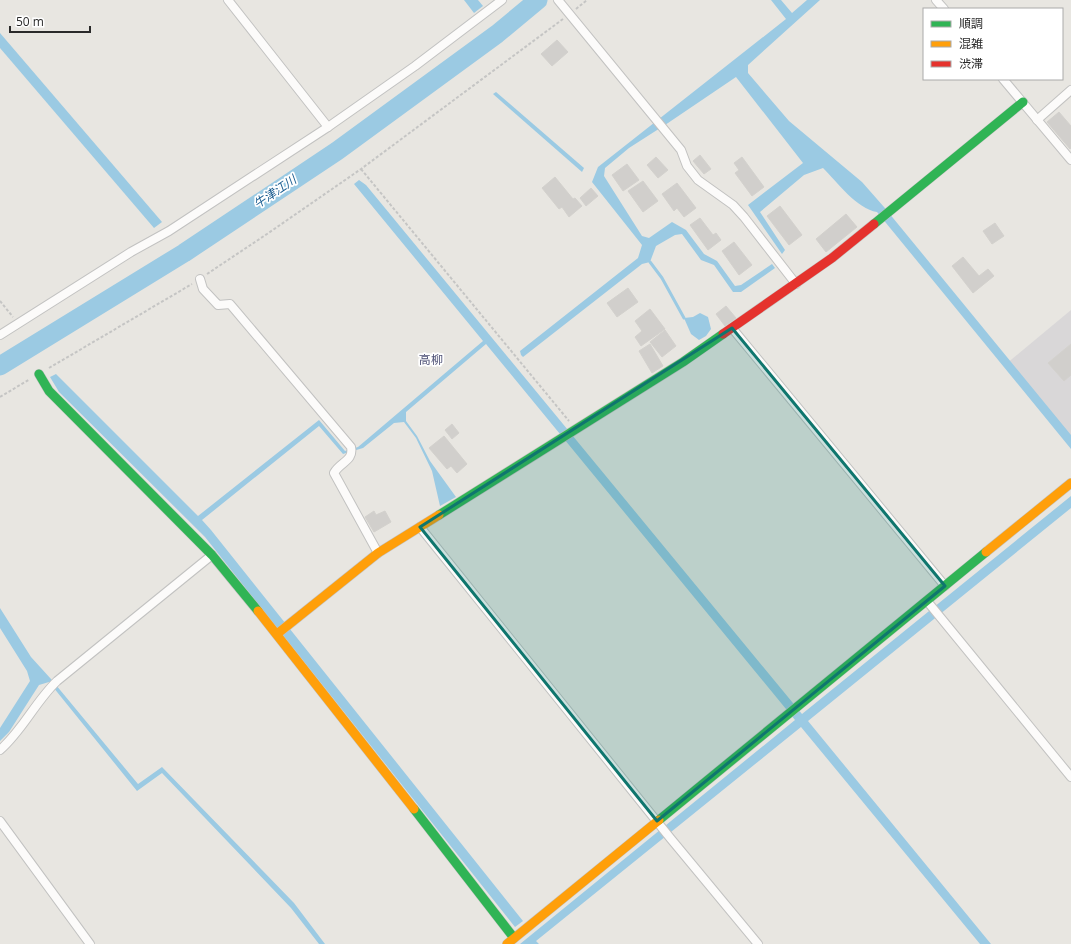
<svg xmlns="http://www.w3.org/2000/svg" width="1071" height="944" font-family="'Open Sans','Noto Sans JP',sans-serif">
<rect width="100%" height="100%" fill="#e8e6e1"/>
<path fill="#d9d7d8" d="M1071,310V442L1006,364Z"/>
<g fill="#9bcae3">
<path d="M464,0H478L483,6L474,13Z"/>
<path d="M771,0H781L792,13L807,0H820L748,65V73L789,121L862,182L884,207L1071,435V449L877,212C857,209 837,182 823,168L804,175L760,212L785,250L782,254L748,205L803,163L736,77L668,123L629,148L605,168L604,176L642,236L649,238L672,222L686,230L704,254L717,261L735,286L741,285L772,264L775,268L741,292H733L714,265L701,260L682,234L675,235L656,246L650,262L642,264L523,357L521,355L520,351L638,258L642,245L592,182L598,167L786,19Z"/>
<path d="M0,33L162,222L154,228L0,48Z"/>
<path d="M496,92L584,168L582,172L493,94Z"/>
<path d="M359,180L366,185L802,714L1071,496V508L808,721L991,944H980L801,727L536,941L539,944H520L795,720L486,344L406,412V421L417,436L430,461L456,497L440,506L432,471L416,438L404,422L394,423L363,448L343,454L319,426L202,520L211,530L523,921L515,927L205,537L59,392L50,377L56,374L198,516L319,420L345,451L358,447L483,341L354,184Z"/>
<path d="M700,313L708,317L711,329L706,336L699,340L691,334L684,318L693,317Z"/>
<path d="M0,608L31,657L51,679L138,784L162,767L294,903L325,944H319L291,908L162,773L137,791L49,682L39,685L9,732L0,741V728L30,681L27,671L0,628Z"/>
</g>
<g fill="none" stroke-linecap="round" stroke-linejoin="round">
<path stroke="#9bcae3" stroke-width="3" d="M650,262L662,278L684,318"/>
<path stroke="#9bcae3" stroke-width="19" d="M0,366L184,253L337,151L497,34L538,0"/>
</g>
<g fill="#d1cfcc" stroke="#d3d1cd">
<path d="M557,40L568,52L552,66L541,54Z"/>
<path d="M1059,112L1071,126V148L1070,149L1047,122Z"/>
<path d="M700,155L711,169L704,174L693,161Z"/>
<path d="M656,157L668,170L658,178L647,165Z"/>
<path d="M742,157L764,187L752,196L735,173L739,170L734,163Z"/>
<path d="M627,164L639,180L623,191L612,175Z"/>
<path d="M555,177L573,199L575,198L582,206L569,217L562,207L559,209L542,188Z"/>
<path d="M643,181L658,201L643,212L628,191Z"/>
<path d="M677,183L696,208L684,217L677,208L674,211L662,194Z"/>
<path d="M591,188L598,196L586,206L580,198Z"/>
<path d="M780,206L802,235L789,245L767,216Z"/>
<path d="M846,214L857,227L826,252L816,239Z"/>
<path d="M700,218L713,235L716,233L721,240L708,250L690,225Z"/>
<path d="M995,223L1004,236L992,244L983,231Z"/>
<path d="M734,242L752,265L739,275L722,251Z"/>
<path d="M963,257L979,276L988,269L994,276L973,293L952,266Z"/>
<path d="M628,288L638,302L617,317L607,303Z"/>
<path d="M726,306L736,318L725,326L716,314Z"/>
<path d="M650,309L665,329L641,346L635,337L642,331L635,321Z"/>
<path d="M665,330L676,346L662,357L650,342Z"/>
<path d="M650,344L663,366L652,373L639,351Z"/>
<path d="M1071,344V375L1064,381L1048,363Z"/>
<path d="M452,424L459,433L452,439L445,430Z"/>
<path d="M444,436L467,464L457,473L451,466L447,469L429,448Z"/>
<path d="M374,511L376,515L385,511L391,522L374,532L365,517Z"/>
</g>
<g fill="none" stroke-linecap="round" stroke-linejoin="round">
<defs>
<g id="street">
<path d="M228,0L328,127"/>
<path d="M558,0L681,150L687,166L698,180L733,205L744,217L796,284"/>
<path d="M936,0L944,9"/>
<path d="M1003,79L1071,160"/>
<path d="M1037,120L1071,90"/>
<path d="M200,279L203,289L218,305L230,304L351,447C354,461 340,462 334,473L378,553"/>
<path d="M732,328L945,586"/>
<path d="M0,335L131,252L169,231L328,127L415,66L502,0"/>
<path d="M420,527L671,839L758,944"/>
<path d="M927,601L1071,777"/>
<path d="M0,750C23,730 35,702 57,681L212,555"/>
<path d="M0,821L90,944"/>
</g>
<g id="fast">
<path d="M874,224L1023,102"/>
<path d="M39,374L49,391L212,555L258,611"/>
<path d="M439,515L683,362L723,334"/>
<path d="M414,809L514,938"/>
<path d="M659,820L986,552"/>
</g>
<g id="slow">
<path d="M986,552L1071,483"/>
<path d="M258,611L414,809"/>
<path d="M277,634L378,553L439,515"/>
<path d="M507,944L659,820"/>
</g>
<path id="jam" d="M723,334L832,258L874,224"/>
</defs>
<use href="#street" stroke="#c2c2c1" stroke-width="10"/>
<use href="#fast" stroke="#c2c2c1" stroke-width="10"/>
<use href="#slow" stroke="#c2c2c1" stroke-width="10"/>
<use href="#jam" stroke="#c2c2c1" stroke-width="10"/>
<g stroke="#c5c5c4" stroke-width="2" stroke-dasharray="3 2" stroke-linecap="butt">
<path d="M576,9L587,0"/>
<path d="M361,169L569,421"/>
<path d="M207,274L267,234L361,169L563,19"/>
<path d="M0,301L13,317"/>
<path d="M49,368L192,284"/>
<path d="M0,397L30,379"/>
</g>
<use href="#street" stroke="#fcfbfa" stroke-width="8"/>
<use href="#fast" stroke="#30b455" stroke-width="9"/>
<use href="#slow" stroke="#ff9f0a" stroke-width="9"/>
<use href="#jam" stroke="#e5322d" stroke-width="9"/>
</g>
<path fill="#0f766e" fill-opacity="0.2" stroke="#0f766e" stroke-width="3" stroke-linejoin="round" d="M732,328L945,586L657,821L420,527Z"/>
<g text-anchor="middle" stroke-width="3.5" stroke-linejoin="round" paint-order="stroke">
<g font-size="12" font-style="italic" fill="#195c90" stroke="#fff">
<text transform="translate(275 192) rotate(-34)" y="4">牛津江川</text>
</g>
<g font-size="12" fill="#4f5277" stroke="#fff">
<text x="431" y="364">高柳</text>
</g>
</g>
<rect x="923" y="8" width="140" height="72" fill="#ffffff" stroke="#aaaaaa"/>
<rect x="931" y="21" width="20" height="6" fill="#30b455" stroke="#aaaaaa"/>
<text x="959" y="28" font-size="12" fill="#2a2a2a">順調</text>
<rect x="931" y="41" width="20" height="6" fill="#ff9f0a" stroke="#aaaaaa"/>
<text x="959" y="48" font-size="12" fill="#2a2a2a">混雑</text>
<rect x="931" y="61" width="20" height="6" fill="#e5322d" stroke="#aaaaaa"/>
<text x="959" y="68" font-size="12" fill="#2a2a2a">渋滞</text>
<path d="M10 26v6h80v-6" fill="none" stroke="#2a2a2a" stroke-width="2"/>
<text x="16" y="26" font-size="12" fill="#2a2a2a" stroke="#ffffff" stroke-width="3" paint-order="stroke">50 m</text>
</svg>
